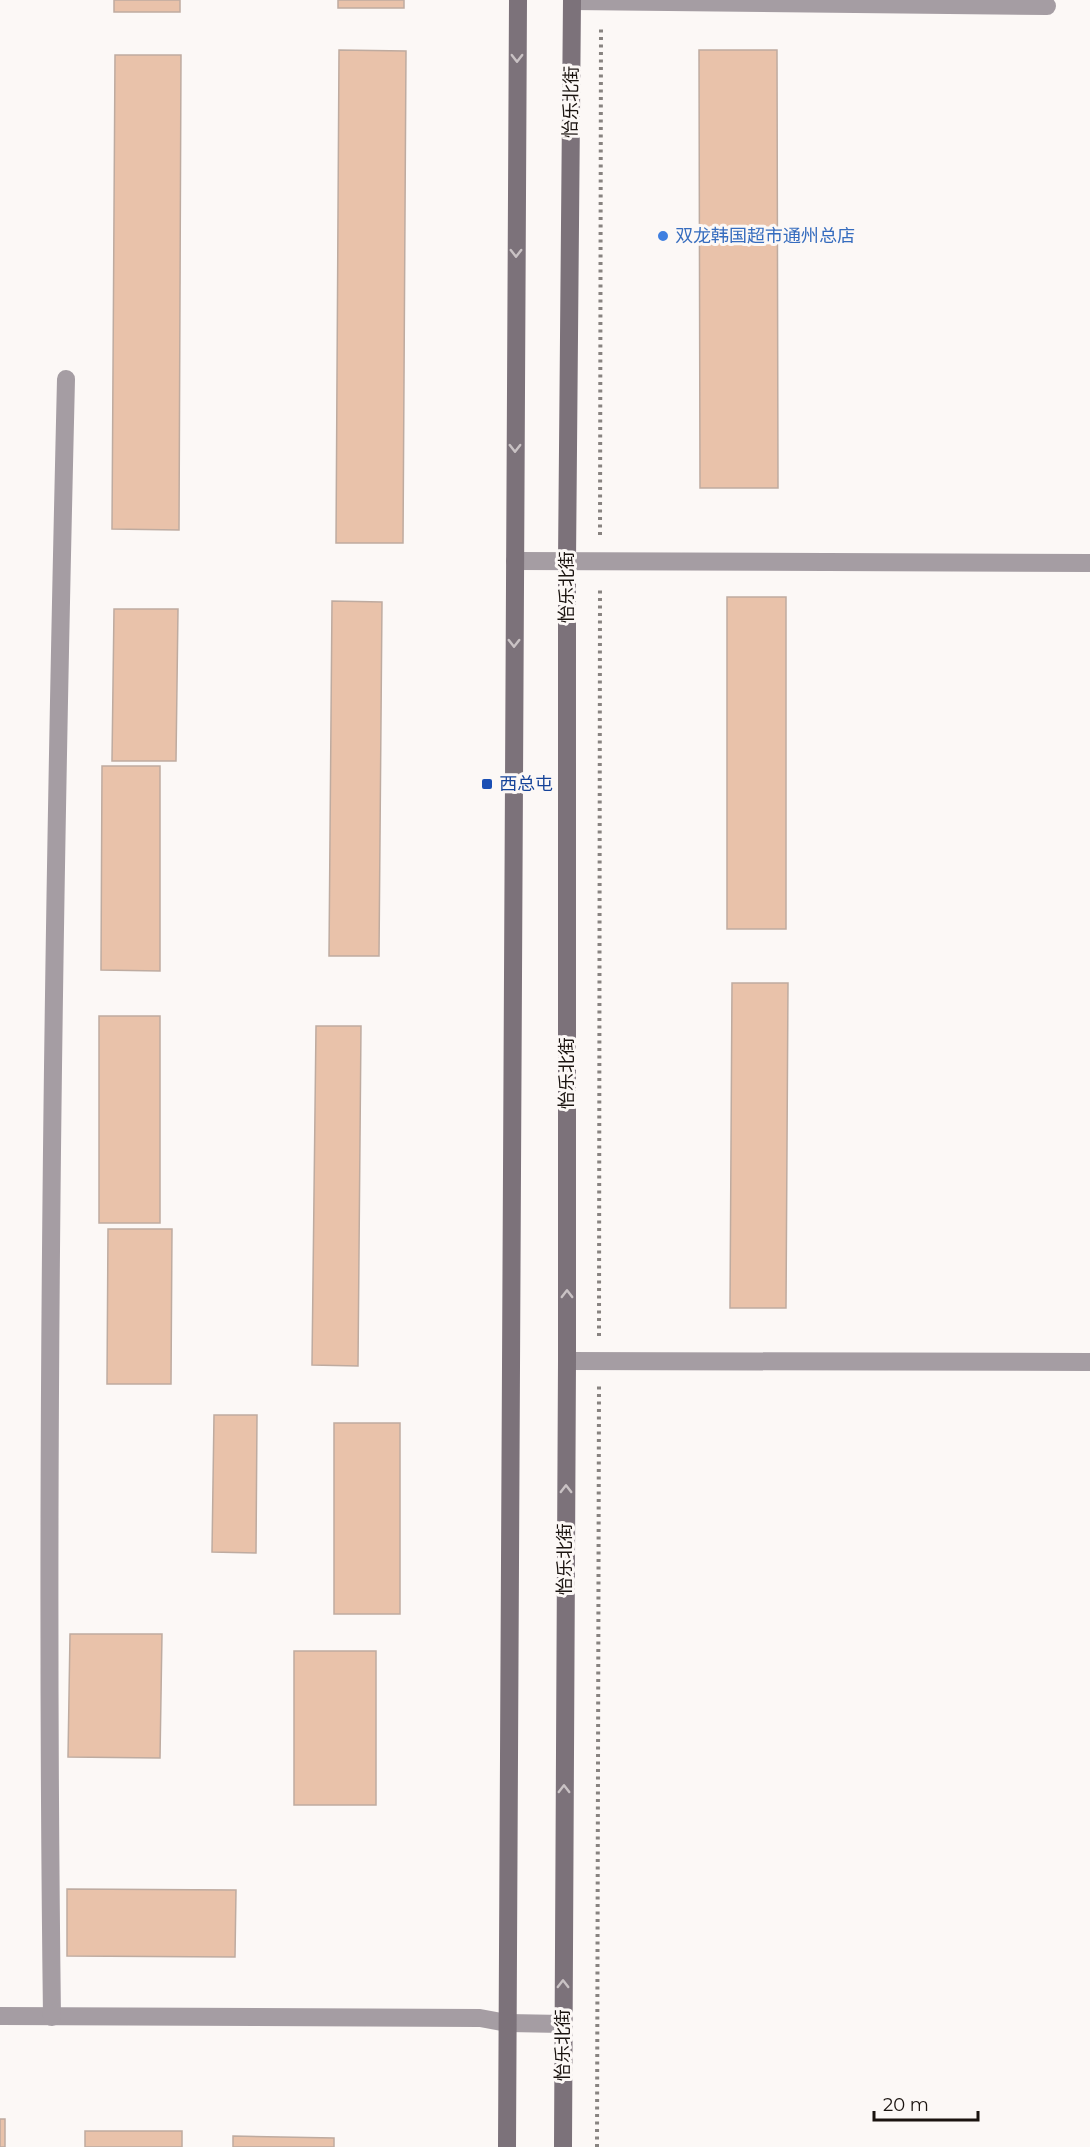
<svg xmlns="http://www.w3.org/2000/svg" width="1090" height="2147" font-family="Montserrat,'Noto Sans SC',sans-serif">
<rect width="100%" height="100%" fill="#fcf8f6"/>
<g fill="#e9c2aa" stroke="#beaba0" stroke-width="1.5">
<rect x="114" y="0" width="66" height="12"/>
<rect x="338" y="0" width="66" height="8"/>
<path d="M339,50L406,51L403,543H336Z"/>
<path d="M699,50H777L778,488H700Z"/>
<path d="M115,55H181L179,530L112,529Z"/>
<rect x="727" y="597" width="59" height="332"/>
<path d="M332,601L382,602L379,956H329Z"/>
<path d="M114,609H178L176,761H112Z"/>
<path d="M102,766H160V971L101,970Z"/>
<path d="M732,983H788L786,1308H730Z"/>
<rect x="99" y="1016" width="61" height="207"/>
<path d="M316,1026H361L358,1366L312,1365Z"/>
<path d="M108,1229H172L171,1384H107Z"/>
<path d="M214,1415H257L256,1553L212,1552Z"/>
<rect x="334" y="1423" width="66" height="191"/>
<path d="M70,1634H162L160,1758L68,1757Z"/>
<rect x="294" y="1651" width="82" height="154"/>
<path d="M67,1889L236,1890L235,1957L67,1956Z"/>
<rect x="0" y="2119" width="5" height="28"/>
<rect x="85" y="2131" width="97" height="16"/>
<path d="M233,2136L334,2138V2147H233Z"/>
</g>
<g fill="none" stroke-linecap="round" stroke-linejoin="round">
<g stroke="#888380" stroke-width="4" stroke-dasharray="3 4.5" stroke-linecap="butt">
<path d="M600,535L601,27"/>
<path d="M599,1336L600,588"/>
<path d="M597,2147L599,1386"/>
</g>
<g stroke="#a59da3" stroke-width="18">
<path d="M572,1L1047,6"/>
<path d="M515,561L1090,563"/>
<path d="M567,1361L1090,1362"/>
<path d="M0,2016L480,2018L507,2023L563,2024"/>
<path d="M52,2017C45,1471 53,925 66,379"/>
</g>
<g stroke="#7c727a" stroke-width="18">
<path d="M507,2147L518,0"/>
<path d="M563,2147L567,1361V561L572,0"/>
</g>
</g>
<defs><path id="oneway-chevron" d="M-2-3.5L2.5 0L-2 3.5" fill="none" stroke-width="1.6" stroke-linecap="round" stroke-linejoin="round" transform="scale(1.5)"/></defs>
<g stroke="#c9c2c4">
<use href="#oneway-chevron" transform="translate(517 58) rotate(90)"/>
<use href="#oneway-chevron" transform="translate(516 253) rotate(90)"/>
<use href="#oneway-chevron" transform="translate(515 448) rotate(90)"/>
<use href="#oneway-chevron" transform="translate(514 643) rotate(90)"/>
<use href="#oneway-chevron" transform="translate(567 1294) rotate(-90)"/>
<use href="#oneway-chevron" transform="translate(566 1489) rotate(-90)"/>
<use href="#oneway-chevron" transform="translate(564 1789) rotate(-90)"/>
<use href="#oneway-chevron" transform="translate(563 1984) rotate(-90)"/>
</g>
<circle fill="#3f7fe0" stroke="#fcf8f6" stroke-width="2" cx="663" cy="236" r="6"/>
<rect fill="#1a4fb4" stroke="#fcf8f6" stroke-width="2" x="481" y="778" width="12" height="12" rx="3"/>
<g text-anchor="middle" stroke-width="6" stroke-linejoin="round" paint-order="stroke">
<g font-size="18" fill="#1a130f" stroke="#fcf8f6">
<text transform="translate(571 102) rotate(-89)" y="6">怡乐北街</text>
<text transform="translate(567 587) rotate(-90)" y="6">怡乐北街</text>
<text transform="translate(567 1073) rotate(-90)" y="6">怡乐北街</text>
<text transform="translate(565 1559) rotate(-90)" y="6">怡乐北街</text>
<text transform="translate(563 2045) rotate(-90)" y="6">怡乐北街</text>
</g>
<g font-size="18" fill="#366cbe" stroke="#fcf8f6" text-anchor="start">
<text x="675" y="242">双龙韩国超市通州总店</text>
</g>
<g font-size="18" fill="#164399" stroke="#fcf8f6" text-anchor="start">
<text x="499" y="790">西总屯</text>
</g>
</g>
<path d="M874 2111v9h104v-9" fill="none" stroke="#1a130f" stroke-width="3"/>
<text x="883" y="2111" font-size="18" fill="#1a130f" stroke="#fcf8f6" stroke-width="4.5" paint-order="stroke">20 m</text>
</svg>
